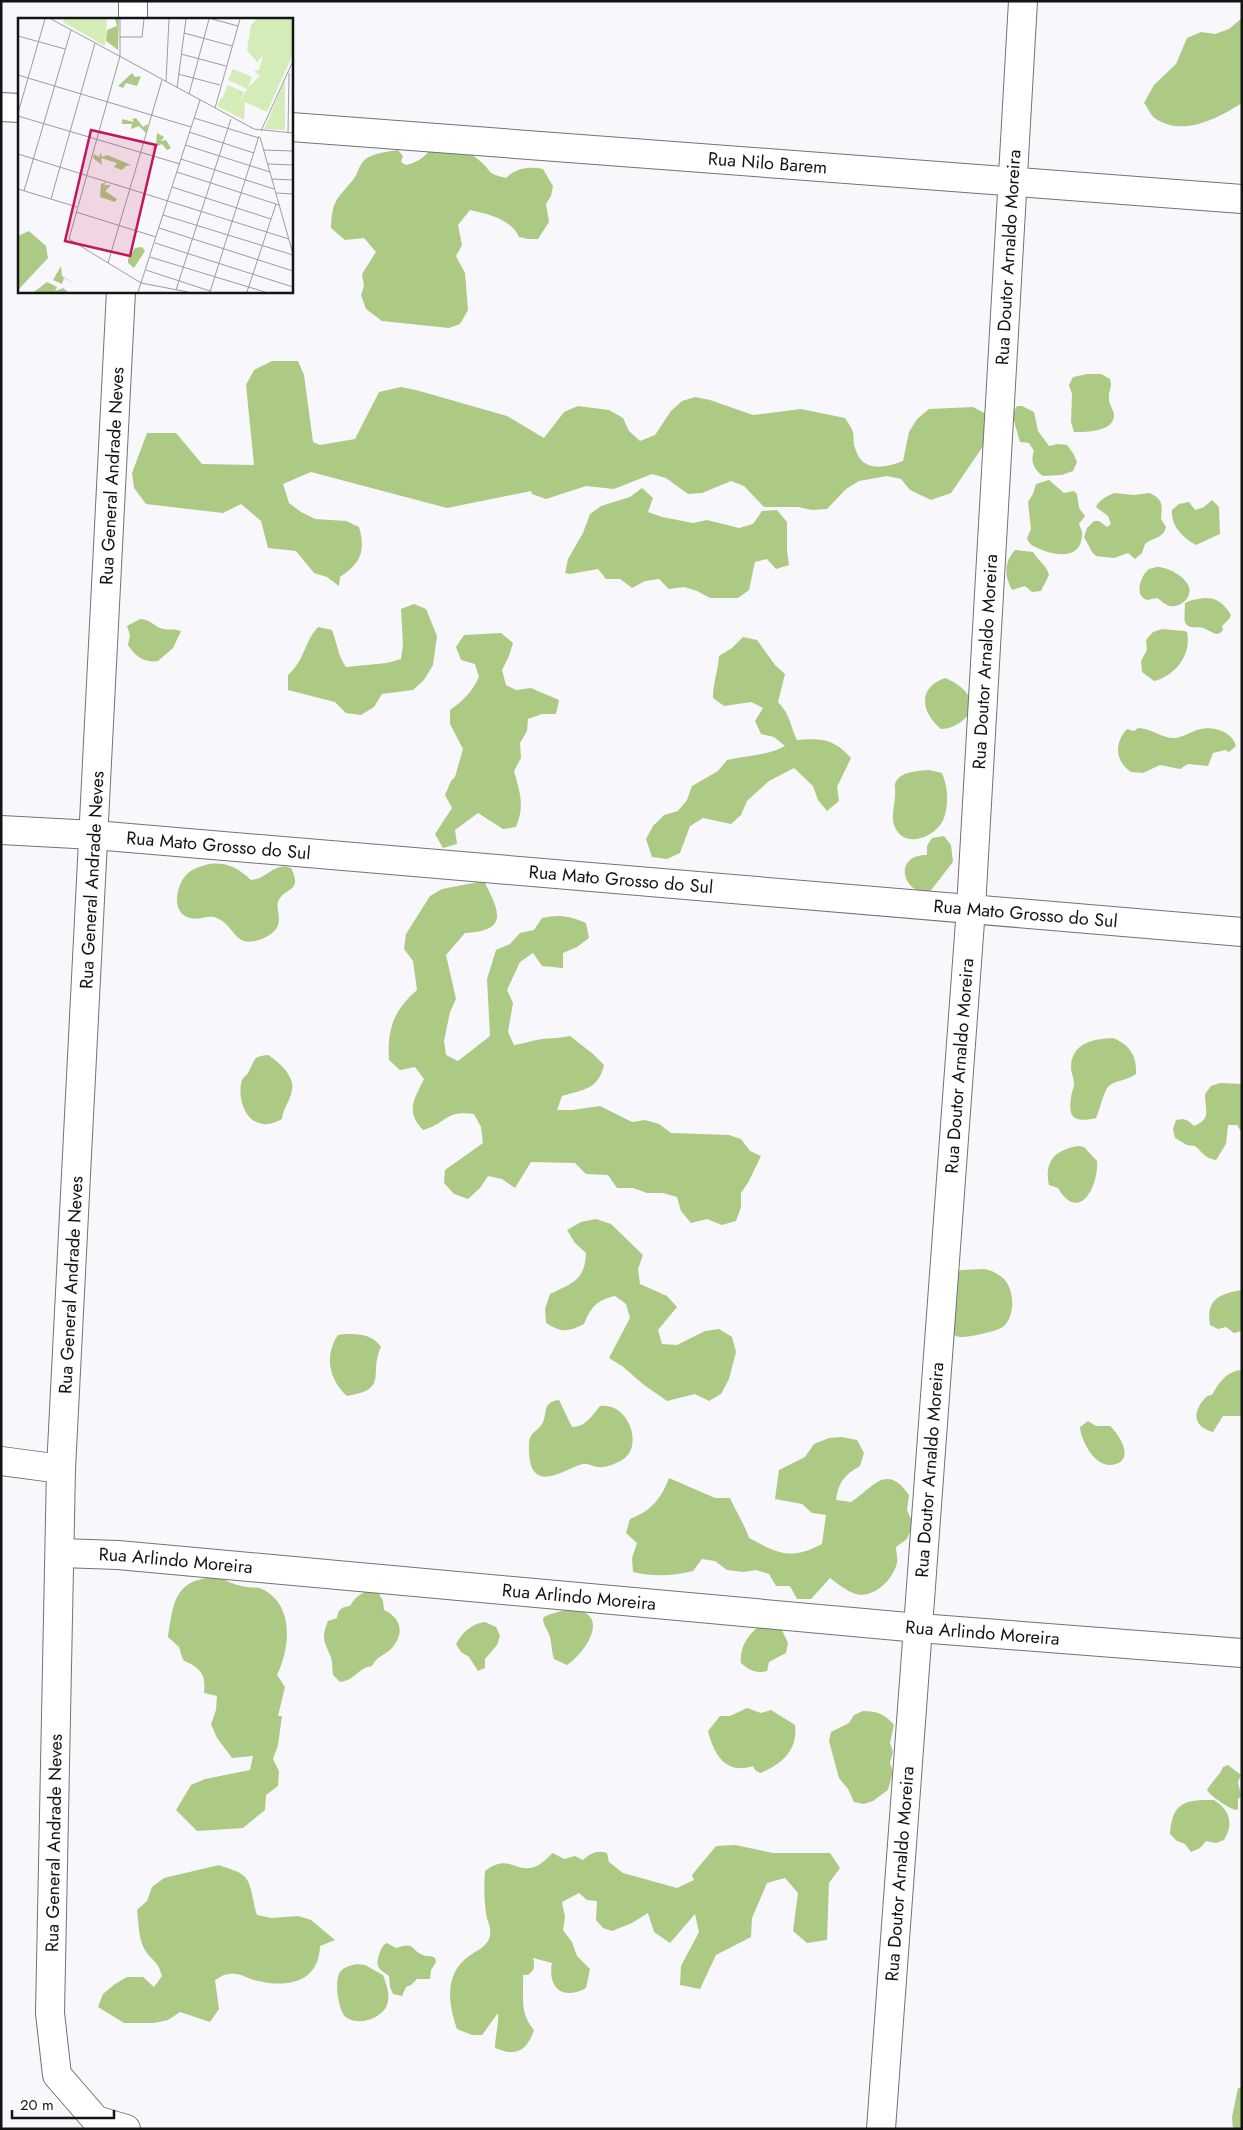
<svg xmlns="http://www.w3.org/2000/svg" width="1243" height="2130" font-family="Jost,sans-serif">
<rect width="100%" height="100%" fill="#f8f7fb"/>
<g fill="#acca84">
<path d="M1242,18V103C1218,118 1184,137 1156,119C1151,116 1148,108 1144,103L1154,85L1176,64L1187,38L1201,32L1215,34L1229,29Z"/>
<path d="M436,145C454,146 467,149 480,161C494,173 485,173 506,178C516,168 529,166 543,169L553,186L551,196L546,204L549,222L538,239H528L519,237C511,219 488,214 470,210L458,225L462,245L456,256L465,273L468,310L460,324L449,328L382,321L366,309L361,295L364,286L362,274L376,252L364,238L345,240L331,228C332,201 336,200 353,180C357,176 358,168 362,163C369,153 387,152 398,150L403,156L401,162L406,165C423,161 424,155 436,145Z"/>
<path d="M272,361H298L304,375L313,442L320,445L355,439L379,392L401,387L416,390L507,416L544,438L564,412L578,406L609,410L623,418L629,431L640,441L655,435L671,411L682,401L695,397L710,400L753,415L801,409L845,418C848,423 852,428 853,432C854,438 853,443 855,448C862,473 885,468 903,461L909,432L917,419L929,409L973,407L986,414V442L951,493L931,500L910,490L901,479L887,476L859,481L846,489L827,509L812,510L798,507H764L744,486L731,481L702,493L688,494L666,478L652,474L614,489L586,486L546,499L532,494L531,491L447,508L311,472L283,484L289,503L301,512L315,519L346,521L359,527C366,551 361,563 340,577L339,586L327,577L314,573L296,551L268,548L261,521L241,504L223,513L146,504L134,488L132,473L147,433H176L202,464L254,465L246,385L254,370Z"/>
<path d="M1087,374H1101L1110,379C1113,387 1108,391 1109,399C1109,404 1113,409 1114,414C1115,432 1087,432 1074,432L1071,422L1072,394L1069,385L1073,377Z"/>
<path d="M1017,406H1022L1034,412L1038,431L1049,446L1058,444L1067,445L1073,453L1077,462L1073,471L1062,475L1043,476C1034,469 1030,462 1034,451L1029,443L1020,442L1012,414Z"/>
<path d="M1049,480L1064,493L1074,491L1077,494L1079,508L1085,516L1079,524C1080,528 1083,531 1082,535C1081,559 1058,556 1042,550C1035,546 1030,547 1027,538L1031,529L1028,502L1033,494L1036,484Z"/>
<path d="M642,488L653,498L648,512L662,517L693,523L707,520L739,528L753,524L762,511L777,510L787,522V551L789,565L776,569L767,559L755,562L749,590L738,598H710L697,591L684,587L669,589L659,579L645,581L632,588L620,579H606L598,569L570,574L565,573L568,559L583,533L590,514L601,506L630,497Z"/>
<path d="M1114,493L1134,495L1149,493C1164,499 1162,506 1161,519L1166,527C1163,539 1153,537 1145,544L1142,553L1135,559L1128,553L1114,558L1096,556L1092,552L1084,537L1087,528L1094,521H1099L1107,527L1111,524L1108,516L1096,507C1099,500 1107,496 1114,493Z"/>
<path d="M1212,500L1219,507L1220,534L1196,545C1182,537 1171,526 1172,510L1179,504L1189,502L1195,510L1204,507Z"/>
<path d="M1015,550L1033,552C1038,561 1046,564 1049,575L1041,591L1032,592L1025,586L1012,590C1004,576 1004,562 1015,550Z"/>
<path d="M1157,567C1168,567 1185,576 1189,587C1192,598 1180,608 1170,606C1165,605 1161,600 1157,598L1147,600C1134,596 1140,576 1149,569C1151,568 1154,568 1157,567Z"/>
<path d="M1205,598C1218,598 1224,604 1231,615L1229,619L1222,626L1223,630C1221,632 1220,634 1216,634C1212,633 1207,629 1203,628C1196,626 1189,630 1185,622C1184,620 1185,607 1185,603L1192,600Z"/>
<path d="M414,604L426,609L437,636L433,665L424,680L413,690L382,694L374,707L361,715L346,713L335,702L288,690V675C305,660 303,644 318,627L332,630C337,643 338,656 346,667L387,663L401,659L403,644L401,609Z"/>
<path d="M140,619C149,619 153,625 160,628C167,631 174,628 181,631L173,648L158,661C144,663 136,657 128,645L130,635L127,626Z"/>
<path d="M1162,629L1184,631L1187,632C1192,655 1175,676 1154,681L1142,672L1141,661L1147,650L1146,640L1153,632Z"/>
<path d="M501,633L513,643L509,656L502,670L506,685L516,690L531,688L559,700L556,714H542L528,719L527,731L520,743L521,758L514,771C520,793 525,805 516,827L503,829L478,813L455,830L457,844L443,848L435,834L452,808L445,795L451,781L455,777L463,749L450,724V710C463,701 472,692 479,677L475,664L461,660L456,647L464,635Z"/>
<path d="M743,637L757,640L775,665L785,674L778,702C791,716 789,723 797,740C822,738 834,739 851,758L837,787L839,801L827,811L818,800L813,786L794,768L769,781L747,801L741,815L731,824L703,818L690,826L680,853L667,859L652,857L646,839L653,826L664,815L678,811L687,800L692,786L718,771L727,760C745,756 770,755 785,746L774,737L761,734L755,721L763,708L751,702L724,706L713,698C713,683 718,671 719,656L732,648Z"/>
<path d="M945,678C953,681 964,688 968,695C979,713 957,729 941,729C921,712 917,688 945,678Z"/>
<path d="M1138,728C1151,728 1163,739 1175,738C1184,737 1190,732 1197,730C1212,725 1232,731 1236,746L1229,752L1225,750L1213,753L1208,766L1188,764L1180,769L1160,765L1143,773L1131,772C1115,761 1114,743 1127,729L1134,731Z"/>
<path d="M929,770L942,773C948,787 949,804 944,818C937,837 903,851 894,825C891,815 895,805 895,795C896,792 894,786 895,784C899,771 919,771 929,770Z"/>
<path d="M944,836L951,845L953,862L928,894C922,892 914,890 910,885C898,869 908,854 927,855V846L932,838Z"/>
<path d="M209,864C227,862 238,868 251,880C267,879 275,861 291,868C304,893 283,887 278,902C276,909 281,917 278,925C276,931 270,935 264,938C234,951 237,927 217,918C208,914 200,921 190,918C170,913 176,884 188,873C194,868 202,866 209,864Z"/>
<path d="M484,881C499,911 510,931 465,933L446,955L456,999L450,1012L444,1041L446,1055L458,1061L490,1036L487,979L496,950L510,944L520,933L534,930L542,918C559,914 570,916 586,923L589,938L577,947L563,953V968L542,966L533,953L520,962L507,990L513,1003L508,1032L514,1045C524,1044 533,1040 542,1039C552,1038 560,1038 570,1036L593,1054L604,1065C598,1090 584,1089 562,1096L557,1110H572L600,1106L632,1122L645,1120L659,1124L671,1133L729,1135L741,1139L750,1151L761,1156L749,1181L741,1193V1207L736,1221L722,1225L707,1219L691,1223L681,1211L677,1197L663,1193H647L633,1188H617L608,1175L586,1174L575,1163L531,1162L515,1188L502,1179L488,1176L480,1188L468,1199L454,1194L444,1183L445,1170L483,1143L481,1127L474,1114C444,1110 448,1123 423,1130C405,1111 414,1100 424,1079L415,1067L400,1070L389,1060C387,1029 394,1010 417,990L413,961L404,949L406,934L430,896L442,889Z"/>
<path d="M1113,1038C1130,1045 1137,1056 1136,1074C1128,1080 1118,1080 1110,1085C1104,1089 1100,1110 1096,1118C1079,1122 1067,1121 1071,1099C1071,1093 1074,1089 1074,1083C1074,1078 1071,1073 1071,1068C1071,1043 1093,1039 1113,1038Z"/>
<path d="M268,1055C278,1061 295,1076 292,1089C291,1100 283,1108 282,1119C276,1122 270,1125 263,1124C244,1122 237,1096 242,1080C244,1076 248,1075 249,1071C255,1060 253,1056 268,1055Z"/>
<path d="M1220,1083L1242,1084V1133L1237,1125H1228L1226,1144L1216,1160C1206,1159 1202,1152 1195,1146L1187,1145L1175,1138L1173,1129L1176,1120C1185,1118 1188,1120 1194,1126C1212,1119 1205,1110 1205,1094L1211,1086Z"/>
<path d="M1078,1146L1084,1147L1097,1161C1099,1186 1079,1224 1058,1188L1049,1185C1044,1161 1055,1150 1078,1146Z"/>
<path d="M596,1219L611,1224L643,1255L638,1269L640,1284L667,1296L677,1307L658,1330L662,1344L677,1345L705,1331L719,1329L732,1337L736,1352L729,1379L721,1394L709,1401L695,1394L667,1401L644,1385L622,1366L609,1358L630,1318L626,1304L615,1296C597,1300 591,1307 584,1324C567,1332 562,1333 546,1323L545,1309L550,1294C572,1283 585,1281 586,1253L575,1243L567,1230L581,1222Z"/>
<path d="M984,1269C991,1270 999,1274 1004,1279C1015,1291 1015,1315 1004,1326C1000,1331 966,1338 960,1337C953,1336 949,1330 944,1326L955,1274L961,1270Z"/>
<path d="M1242,1290V1331L1234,1333L1226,1327L1218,1329L1210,1325C1206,1299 1219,1294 1242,1290Z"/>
<path d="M345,1334C359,1334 372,1334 381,1347C368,1374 390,1389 347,1396C329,1380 324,1355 338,1335Z"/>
<path d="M1242,1370V1416H1223L1213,1432C1191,1426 1193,1410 1207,1396L1212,1395C1219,1383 1226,1371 1242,1370Z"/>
<path d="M559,1400L572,1427C585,1427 592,1416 600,1406C628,1402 642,1443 626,1457C619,1463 607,1468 598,1467C593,1467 588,1463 583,1464C577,1465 571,1469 565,1471C536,1485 528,1472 529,1443C530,1431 539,1431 543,1422C548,1410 542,1403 559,1400Z"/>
<path d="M1088,1421L1096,1426H1110C1118,1433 1135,1458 1116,1464C1097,1471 1081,1442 1080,1427Z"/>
<path d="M842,1437L857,1440L864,1453L860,1466C844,1475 839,1482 836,1500L851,1502C873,1488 886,1462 909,1495L907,1510L913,1524L907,1539L896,1547C896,1552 898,1558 897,1563C893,1580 872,1601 853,1593C845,1590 837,1583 830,1578L811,1599H797L790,1586H776L769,1574L756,1570L743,1572L727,1570L715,1561L702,1559L693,1571C673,1576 653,1577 633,1572L632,1558L637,1543L626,1533L630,1519C651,1511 661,1499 669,1478L715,1498H730C736,1512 744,1523 749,1538C778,1553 790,1561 822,1544L826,1515L812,1513L802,1504L775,1499L779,1470L805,1457L814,1444L829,1438Z"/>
<path d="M218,1577C227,1581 237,1586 247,1587C252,1588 258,1587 262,1589C295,1605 290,1648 277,1675L285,1687L278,1716H282L278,1745L273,1759L279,1771L278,1786L266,1795L265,1810L243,1828L197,1831L176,1810L191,1785L205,1779L250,1770L253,1756L232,1758L217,1738L211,1724L216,1710L217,1696L204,1693C206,1673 201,1669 183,1660L179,1647L168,1637C174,1601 174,1579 218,1577Z"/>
<path d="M373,1590L378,1592L383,1601L384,1610C401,1618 405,1633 392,1648C384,1656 377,1656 372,1666C357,1668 356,1680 340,1682L333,1675C332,1669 333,1661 330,1655C324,1640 321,1638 328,1621L337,1618C338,1609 342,1607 350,1606C356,1596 362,1592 373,1590Z"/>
<path d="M568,1609C612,1610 589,1650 567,1665L554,1659C551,1651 552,1642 549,1634C547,1629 543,1625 543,1618C549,1613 561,1612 568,1609Z"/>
<path d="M485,1622L496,1627L500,1636L497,1645L485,1659V1668L478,1671L469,1657L461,1652L456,1644C463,1632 471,1624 485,1622Z"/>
<path d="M763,1624L780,1626L788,1643L786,1653L769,1662L767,1671C756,1674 749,1670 741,1663C739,1647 749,1632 763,1624Z"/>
<path d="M747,1708L761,1713L771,1710L795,1725C798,1750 782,1764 760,1773L755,1770L753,1766C726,1775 714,1755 708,1731L720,1716H730Z"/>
<path d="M863,1711C877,1711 885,1714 894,1725L890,1743L893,1752L890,1763L893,1772L888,1790L873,1801L864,1804L854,1802L848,1789L839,1778L829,1741L831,1732L849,1723L854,1715Z"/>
<path d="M1228,1765L1241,1775L1238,1782L1241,1796L1238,1799V1809L1236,1810C1230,1809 1210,1796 1207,1790C1212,1781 1220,1775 1223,1767Z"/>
<path d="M1214,1800C1230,1810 1234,1824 1224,1840L1216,1843L1206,1841L1200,1848L1191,1852L1185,1844L1177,1841L1170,1834C1172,1800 1188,1800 1214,1800Z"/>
<path d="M735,1845L773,1853H830L840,1868L829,1883L827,1940L807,1943L793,1931L798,1893L785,1878L767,1883L752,1918L751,1937L716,1955L700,1989L680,1985L681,1966L699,1932L695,1914L670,1943L654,1932L648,1913L632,1923L612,1931L603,1928L596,1920L597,1901L587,1900L579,1893L562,1902L565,1917L563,1930L572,1942L577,1956L590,1969L586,1988C564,2001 547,1988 552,1963L533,1958C535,1966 535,1970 528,1975H523C524,1995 519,2013 534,2030C527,2051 516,2057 495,2048C495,2036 499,2025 498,2013L482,2035H472L457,2029C448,2003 444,1974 469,1956C476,1951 486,1947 489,1939C493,1929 487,1922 486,1913C484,1899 484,1884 485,1871C509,1852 516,1875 537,1866C543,1863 548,1857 553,1853L564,1859L575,1856L583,1860C591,1853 597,1850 607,1853L609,1862L623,1873L677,1888L694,1880L692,1875L716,1846Z"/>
<path d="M219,1865C226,1868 240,1871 245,1877C252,1884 253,1904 257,1915L271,1918L298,1916L311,1920L335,1940L320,1946C319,1982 288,1988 258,1981C248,1979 240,1972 229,1974C224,1974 219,1978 215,1980L219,2009L210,2022L180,2012L168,2020L154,2023H124L98,2007L103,1994L115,1984L127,1977H143L154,1987L162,1976C158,1962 155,1963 147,1953C138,1942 139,1924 137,1910L147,1901L152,1887L164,1878Z"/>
<path d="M387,1943L396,1948C416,1941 410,1950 423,1955C427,1957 430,1955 435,1958L436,1962L431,1970L430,1979H417L411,1985L406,1987L402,1996L393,1994L390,1987L389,1976C377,1968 375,1966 380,1952C382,1947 383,1945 387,1943Z"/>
<path d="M357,1964L365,1965L383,1975C386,1984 391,1995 387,2005C382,2018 360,2026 347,2018C338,2013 334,1980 340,1972C344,1967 351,1965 357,1964Z"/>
<path d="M1242,2087V2129H1233L1232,2117L1238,2088Z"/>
</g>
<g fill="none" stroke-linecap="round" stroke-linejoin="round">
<defs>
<g id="street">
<path d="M133,19V1"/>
<path d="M1,107L19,108"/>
<path id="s1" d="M291,127L1242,199"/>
<path d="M121,291L61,1469L50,2013L57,2075L96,2120L126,2129"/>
<path id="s2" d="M1,830L94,835L1242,932"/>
<path d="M1,1461L61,1469"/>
<path id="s3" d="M61,1553L118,1555L919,1628L1242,1653"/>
<path id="s4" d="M881,2129L971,908L1023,1"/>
</g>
</defs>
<use href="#street" stroke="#737276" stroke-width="30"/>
<use href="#street" stroke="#fff" stroke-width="28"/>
</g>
<g text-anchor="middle" stroke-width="5" stroke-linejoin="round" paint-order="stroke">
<g font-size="18" fill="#141415" stroke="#fff">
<text dy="6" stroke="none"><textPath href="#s1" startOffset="478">Rua Nilo Barem</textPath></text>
<text dy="6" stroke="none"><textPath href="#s4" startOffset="1876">Rua Doutor Arnaldo Moreira</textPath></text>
<text transform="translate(112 476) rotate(-87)" y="6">Rua General Andrade Neves</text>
<text dy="6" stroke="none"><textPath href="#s4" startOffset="1471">Rua Doutor Arnaldo Moreira</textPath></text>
<text dy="6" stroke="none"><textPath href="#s2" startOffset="218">Rua Mato Grosso do Sul</textPath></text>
<text dy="6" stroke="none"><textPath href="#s2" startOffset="622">Rua Mato Grosso do Sul</textPath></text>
<text transform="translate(92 880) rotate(-87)" y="6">Rua General Andrade Neves</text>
<text dy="6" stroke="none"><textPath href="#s2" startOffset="1028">Rua Mato Grosso do Sul</textPath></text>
<text dy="6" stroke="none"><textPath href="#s4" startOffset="1066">Rua Doutor Arnaldo Moreira</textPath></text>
<text transform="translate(71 1285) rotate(-87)" y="6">Rua General Andrade Neves</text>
<text dy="6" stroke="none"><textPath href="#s4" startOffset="661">Rua Doutor Arnaldo Moreira</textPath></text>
<text dy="6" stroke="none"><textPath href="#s3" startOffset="115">Rua Arlindo Moreira</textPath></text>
<text dy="6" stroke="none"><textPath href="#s3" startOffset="520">Rua Arlindo Moreira</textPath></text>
<text dy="6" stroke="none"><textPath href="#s3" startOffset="925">Rua Arlindo Moreira</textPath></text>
<text transform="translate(54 1843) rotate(-89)" y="6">Rua General Andrade Neves</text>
<text dy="6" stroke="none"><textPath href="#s4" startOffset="256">Rua Doutor Arnaldo Moreira</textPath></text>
</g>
</g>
<g transform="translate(18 18)">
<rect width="275" height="275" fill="#f8f7fb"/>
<path d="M46,1H89L87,28L45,4ZM239,1H275V36L249,94L227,84L226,102L199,88L204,79L209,80L205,78L210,67L226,74L222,85L229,71L210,62L215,51L234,59L230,69L242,58L236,53L241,52L245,38L239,44L229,32L233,7ZM267,62V112L246,111Z" fill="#d4ecb7"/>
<path d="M97,1H101L100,32L88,23L89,12L99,8ZM114,55L117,59L123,58L119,68L108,65L105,70L100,68ZM118,100L125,109L130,106L128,115L121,108L113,111L114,106H104V101L116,104L114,101ZM139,115L146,119L143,123L148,122L153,130L149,132L144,126L132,132L138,127ZM83,134L84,139L89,137L113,147L120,146L108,148L104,152L96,149L99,145L83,140L84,147L75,140L76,136L81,139ZM88,164L84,172L87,167H93L87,173L99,181L97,184L82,179L83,166ZM11,213L28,228L30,240L0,272V218ZM124,229L127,233L116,250L110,245V241L117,230ZM43,248L44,258L57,266L46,260L44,266L35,262ZM29,264L39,269L37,273L45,270L50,274H16Z" fill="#acca84"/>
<path fill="none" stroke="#9d9c9f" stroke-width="1" d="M33,1L236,111L275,115M102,1V38L51,221L123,265L170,274M194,1L220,8M166,15L214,28M0,18L47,31M102,19H124L126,1M163,36L208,48M160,56L202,67M0,57L173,109M148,64L151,1M159,70L168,1M171,76L191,1M197,90L222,1M0,95L27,1M0,98L162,146M176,100L241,120M243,113L275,43M171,114L236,135M270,115L271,55M242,119L275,236M167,127L252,154M245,132L275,133M0,136L271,221M163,141L256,171M250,146L275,147M159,154L261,187M254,161L275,162M154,169L253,201M0,171L59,189M6,173L53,12M258,175L275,176M33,181L77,25M58,194L138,219M145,197L275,237M141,210L275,253M137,225L275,269M132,239L247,274M90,245L144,62M128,252L192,273M158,272L213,101M120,274L182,82M192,274L241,118M229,274L258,186"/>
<path fill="#c2185b" fill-opacity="0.15" stroke="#c2185b" stroke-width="2.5" d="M73,112L138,127L112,238L47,223Z"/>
<rect width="275" height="275" fill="none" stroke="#141415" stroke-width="2.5"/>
</g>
<rect width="1243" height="2130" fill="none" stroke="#141415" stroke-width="5"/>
<path d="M12 2110v8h102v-8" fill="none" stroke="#141415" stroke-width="2.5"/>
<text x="20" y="2110" font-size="15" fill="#141415" stroke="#ffffff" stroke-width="4" paint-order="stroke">20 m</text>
</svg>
